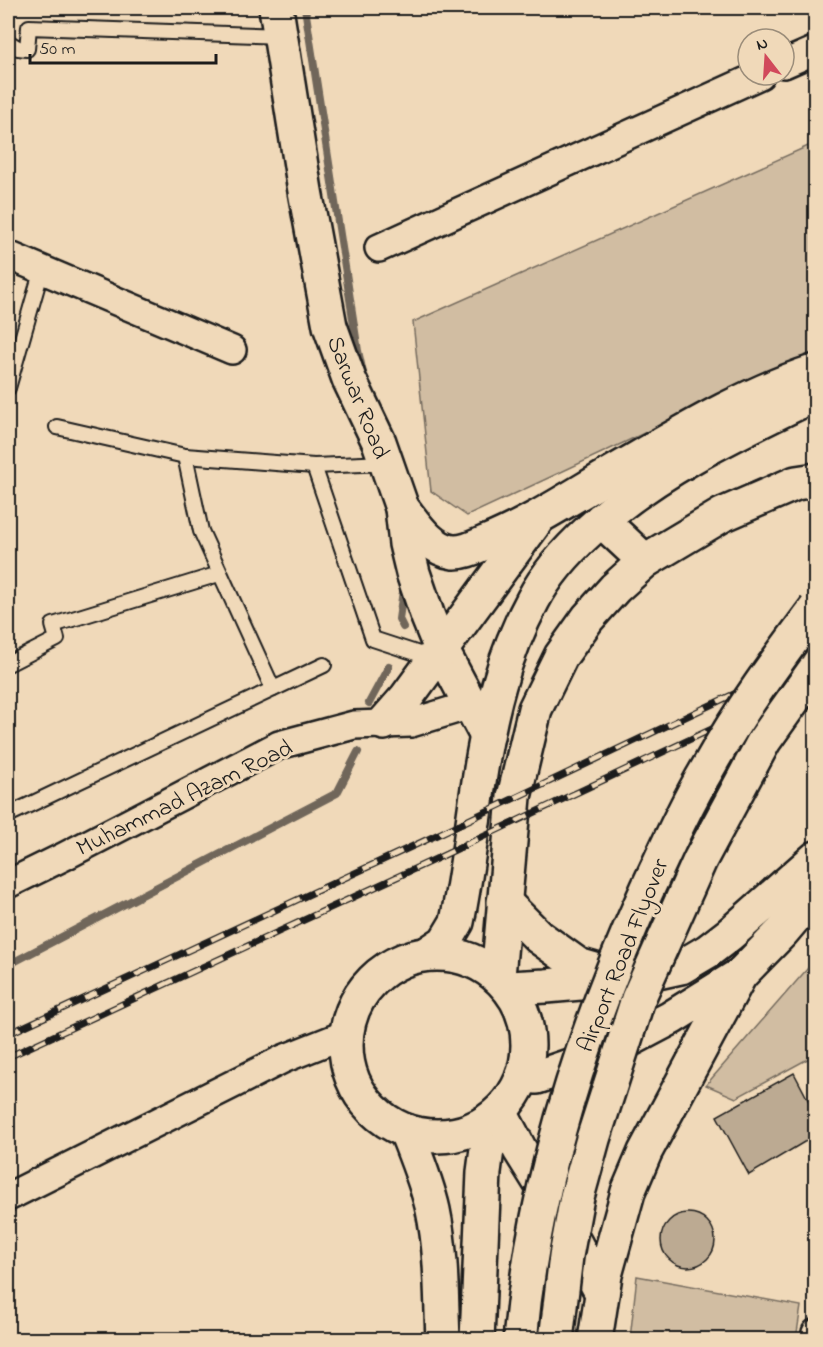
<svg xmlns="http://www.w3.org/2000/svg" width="823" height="1347" font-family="'Indie Flower',sans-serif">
<rect width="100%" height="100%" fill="#f0d9b9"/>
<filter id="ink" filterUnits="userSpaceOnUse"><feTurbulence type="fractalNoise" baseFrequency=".0167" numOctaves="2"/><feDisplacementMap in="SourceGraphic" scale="12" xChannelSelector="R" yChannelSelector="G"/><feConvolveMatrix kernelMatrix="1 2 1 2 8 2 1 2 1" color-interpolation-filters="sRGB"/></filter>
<g filter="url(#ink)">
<g fill="#d1bda2" stroke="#766c5f" stroke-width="1.5">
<path d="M815,143V353L467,516L431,491L413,322Z"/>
<path d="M815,960V1055L736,1098L706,1085Z"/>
<path d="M637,1276L801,1306L796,1339H630Z"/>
</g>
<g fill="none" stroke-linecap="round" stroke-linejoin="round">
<g stroke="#6f665a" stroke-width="8">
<path d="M305,8L358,351L363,373"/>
<path d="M403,627L399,619L404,584"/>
<path d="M369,703L389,666"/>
<path d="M8,965L337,793L358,752"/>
</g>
</g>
<g fill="#bcaa92" stroke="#1c1c1c" stroke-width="1.5">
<path d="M794,1073L816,1115V1135L749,1175L717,1116Z"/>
<circle cx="688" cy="1240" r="27"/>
</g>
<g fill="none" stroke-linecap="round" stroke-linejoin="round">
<defs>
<g id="service">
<path d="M8,42L18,48L27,49L29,27L281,36"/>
<path d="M8,388L42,269"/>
<path d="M57,427L185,456L314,466L387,463"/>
<path d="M185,456L201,531L273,689"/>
<path d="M314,466L373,639L419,654L435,650"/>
<path d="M8,664L57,639L53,625L219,574"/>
<path d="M8,815L324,665"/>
</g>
<g id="minor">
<path d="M784,64L816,50"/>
<path d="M379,248L760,75"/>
<path d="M8,258L10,256L232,350"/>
<path d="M8,884L65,856L279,745L354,725L411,723L470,705"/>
<path d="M8,1197L283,1059L346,1034"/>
<path d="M815,1340L816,1333"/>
</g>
<g id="tertiary">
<path d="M276,8L305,191L330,326L349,379L379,442L402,508L406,544L413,573L428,617L441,649L487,736"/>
<path d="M402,508C415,524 430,549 453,552C464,553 477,546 487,542C533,523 573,496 616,471C680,434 745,394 816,371"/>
<path d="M384,723L406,698L536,521"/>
<path d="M509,988L546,986L626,979L681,967L708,951L730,934L816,858"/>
<path d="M523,1076L537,1077L601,1055L671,1018L740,975L782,932L816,892"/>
</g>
<g id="secondary">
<path d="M601,520L645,561"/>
<path d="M504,902L539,937L578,965L626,979"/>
<path d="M427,954L445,942L457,922C473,844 477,762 499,685C507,656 519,626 533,600C547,573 568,550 590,530C657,469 735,433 816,394"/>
<circle cx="437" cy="1045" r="91"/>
<path d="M498,976L514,797L535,709L561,656L588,618L615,588L645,561L722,515L796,483L816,480"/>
<path d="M406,1131C416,1157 427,1183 433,1210C442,1253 441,1296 443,1340"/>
<path d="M477,1340L484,1172L491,1119"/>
</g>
<g id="primary">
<path d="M500,1112L520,1150L553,1203L602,1293"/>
<path d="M595,1340L605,1275L628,1192L645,1152L740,975"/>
</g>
</defs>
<use href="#service" stroke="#1c1c1c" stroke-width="18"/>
<use href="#minor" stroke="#1c1c1c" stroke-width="32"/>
<use href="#tertiary" stroke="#1c1c1c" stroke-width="38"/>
<use href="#secondary" stroke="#1c1c1c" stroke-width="38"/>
<use href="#primary" stroke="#1c1c1c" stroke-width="38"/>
<use href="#service" stroke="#f0d9b9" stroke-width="14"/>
<use href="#minor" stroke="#f0d9b9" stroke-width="27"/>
<use href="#tertiary" stroke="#f0d9b9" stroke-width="33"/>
<use href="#secondary" stroke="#f0d9b9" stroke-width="33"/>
<use href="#primary" stroke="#f0d9b9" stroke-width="33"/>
<defs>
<g id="rail">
<path d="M8,1034L439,834L816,655"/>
<path d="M8,1057L440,857L816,680"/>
</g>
</defs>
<use href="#rail" stroke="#1c1c1c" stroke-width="7"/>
<use href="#rail" stroke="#f0d9b9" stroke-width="4.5" stroke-dasharray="14" stroke-linecap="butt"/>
<defs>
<g id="primary-bridge">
<path d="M520,1340C534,1183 582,1034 646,892C666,849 685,806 709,766C740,710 778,659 816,608"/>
<path d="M556,1340L566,1256L577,1197L593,1139L638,999L700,860L764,741L816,668"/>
</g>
</defs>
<use href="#primary-bridge" stroke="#1c1c1c" stroke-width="38" stroke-linecap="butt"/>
<use href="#primary-bridge" stroke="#f0d9b9" stroke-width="33"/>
</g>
</g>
<g text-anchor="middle" stroke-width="6" stroke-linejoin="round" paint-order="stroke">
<g font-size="24" fill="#1c1c1c" stroke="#f0d9b9">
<text transform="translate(359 397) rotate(68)" y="8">Sarwar Road</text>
<text transform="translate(184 797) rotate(-26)" y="8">Muhammad Azam Road</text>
<text transform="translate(622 955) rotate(-68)" y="8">Airport Road Flyover</text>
</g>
</g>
<rect width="823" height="1347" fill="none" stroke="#f0d9b9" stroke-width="30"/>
<rect x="15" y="15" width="793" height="1317" fill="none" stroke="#1c1c1c" stroke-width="2" filter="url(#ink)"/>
<g transform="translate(766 57) rotate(343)"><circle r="28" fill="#f0d9b9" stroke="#9b8d7a" stroke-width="1.5"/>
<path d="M0-4.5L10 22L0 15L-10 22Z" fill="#d1495b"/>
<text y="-9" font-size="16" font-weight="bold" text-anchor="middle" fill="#1c1c1c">N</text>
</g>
<path d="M30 54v9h186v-9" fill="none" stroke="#1c1c1c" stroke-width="3"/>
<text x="39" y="54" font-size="18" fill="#1c1c1c" stroke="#f0d9b9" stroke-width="4.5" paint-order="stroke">50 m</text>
</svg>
